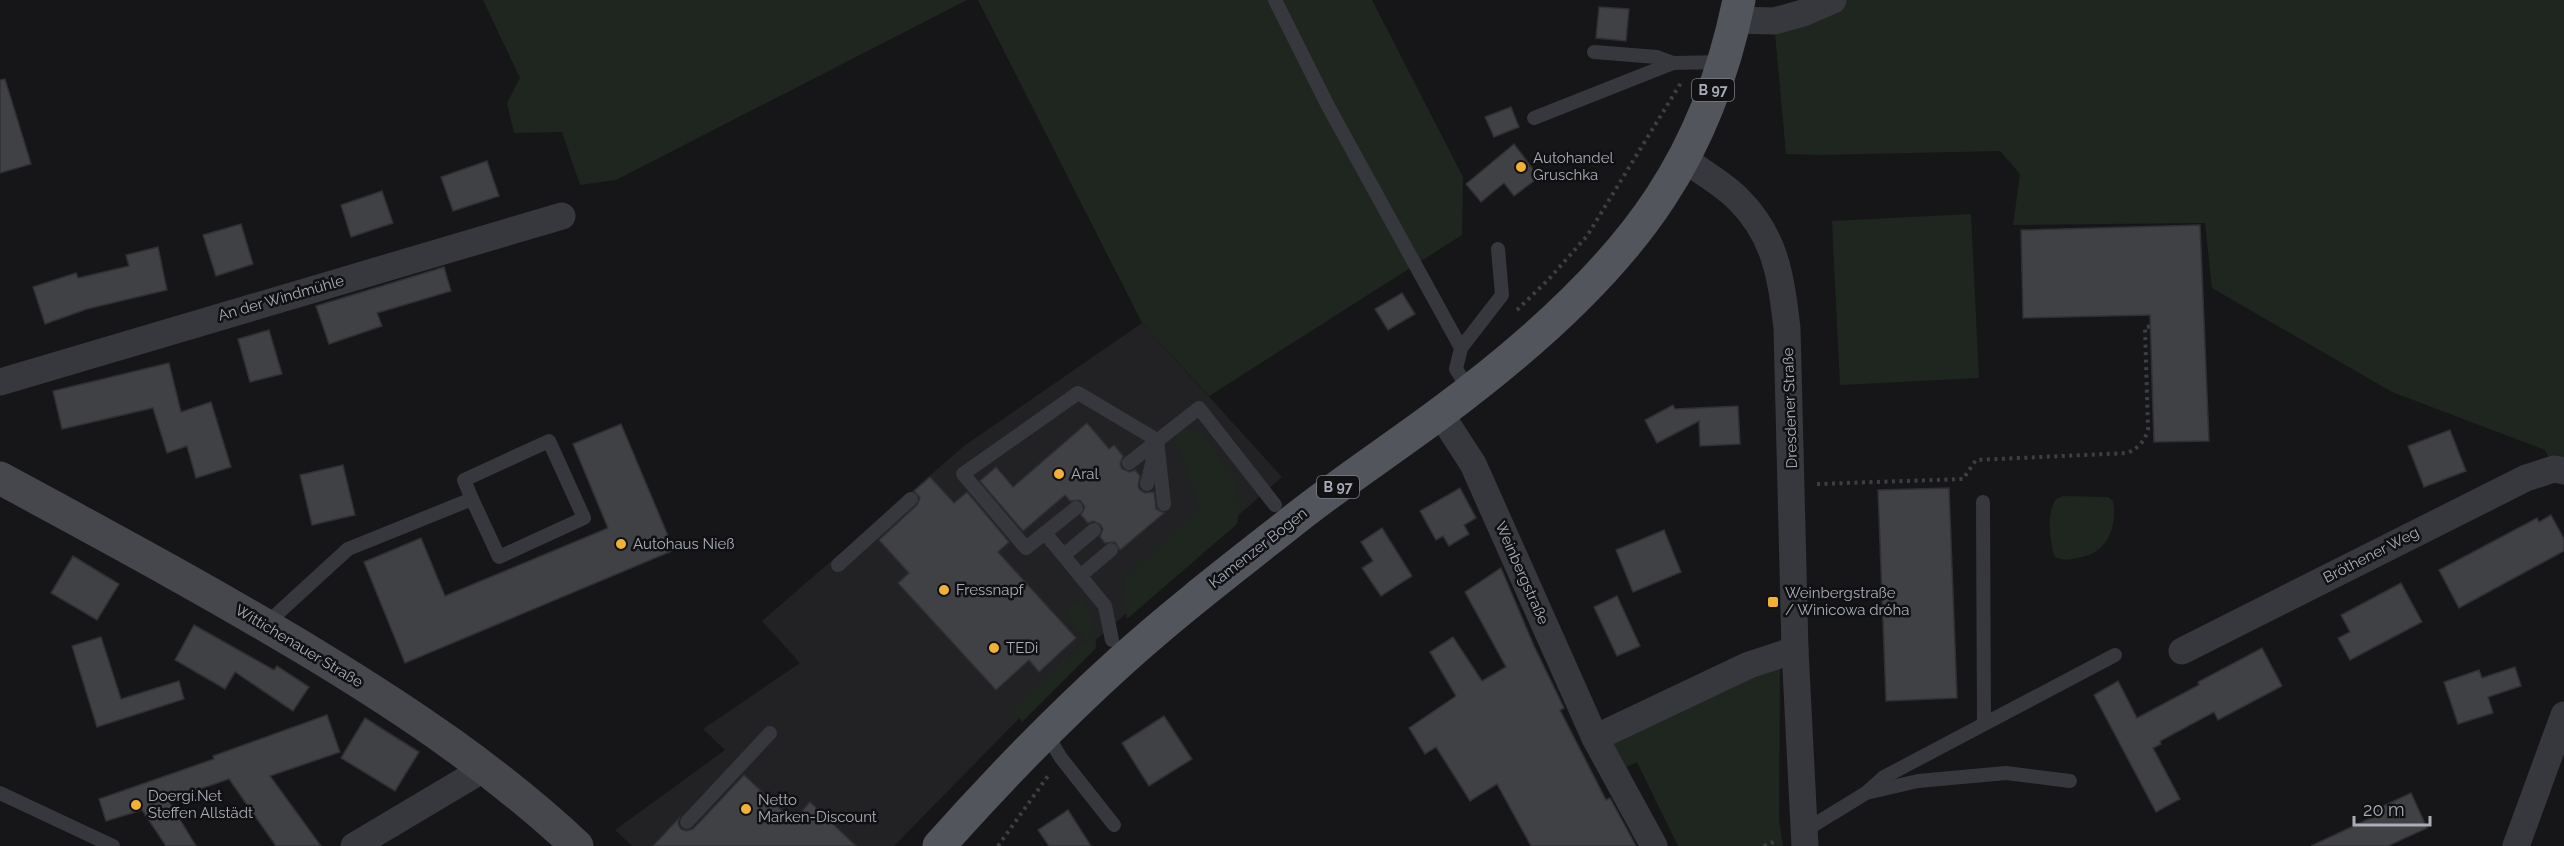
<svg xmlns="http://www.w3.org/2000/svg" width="2564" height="846" font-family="Raleway,sans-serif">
<rect width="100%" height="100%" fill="#161618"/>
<path fill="#222225" d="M1142,323L1282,477L1096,640L894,846H632L615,830L725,750L703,729L800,663L762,621L964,446Z"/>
<g fill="#1e261f">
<path d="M483,0H967L616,180L580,185L562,132L514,133L507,103L520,78Z"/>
<path d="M978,0H1372L1463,177L1462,235L1209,396L1142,323Z"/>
<path d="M1834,0H2564V471L2554,469L2545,450L2392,392L2212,288L2205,223L2013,225L2020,174L2000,151L1819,155L1786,154L1774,22Z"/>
<path d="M1971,214L1979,378L1840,385L1832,221Z"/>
<path d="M1190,429L1201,432L1236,480L1240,506L1237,524L1127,619L1122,580L1199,507L1176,442V435L1181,430Z"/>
<path d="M2063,496L2108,497L2113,501C2118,528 2106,555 2077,558C2068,560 2062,561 2054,556C2050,539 2046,515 2056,499Z"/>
<path d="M1081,598C1092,614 1096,629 1096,648L1022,722L1012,708L1085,641L1064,614Z"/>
<path d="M1780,668L1779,820L1783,846H1678L1637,762L1621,770L1612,756L1614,744L1743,679Z"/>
</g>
<g fill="#404145" stroke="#303034" stroke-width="1.5">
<path d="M1599,7L1629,9L1626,41L1596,38Z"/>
<path d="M5,79L31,164L0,173V80Z"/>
<path d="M1511,107L1519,127L1494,137L1485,117Z"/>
<path d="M1514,144L1539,177L1514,196L1504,183L1481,202L1466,184Z"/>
<path d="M487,161L499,196L453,211L441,177Z"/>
<path d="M382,191L393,223L351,237L341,205Z"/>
<path d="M241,224L253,264L216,276L203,235Z"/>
<path d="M2200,225L2209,441L2154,442L2150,315L2023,318L2021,230Z"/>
<path d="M158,247L167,290L87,309L45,324L33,287L76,273L78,278L129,266L126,255Z"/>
<path d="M444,267L451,291L377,313L382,326L329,344L316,306Z"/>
<path d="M1402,293L1415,314L1388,330L1375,309Z"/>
<path d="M269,330L282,374L250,382L238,339Z"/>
<path d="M169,363L181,412L211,402L231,467L196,478L187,446L167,453L153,408L62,429L53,391Z"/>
<path d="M1673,405L1675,409L1738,406L1740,444L1700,446L1699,421L1657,443L1645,420Z"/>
<path d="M1087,423L1109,449L1114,445L1123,456L1120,464L1122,469L1130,472L1135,470L1140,476L1138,486L1140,490L1145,493L1154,492L1156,509L1164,513L1120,550L1115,542L1105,543L1100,537L1103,529L1100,524L1093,521L1088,523L1081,515L1085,507L1080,500L1070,501L1065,495L1023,531L980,481L996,467L1013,487Z"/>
<path d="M621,424L674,550L405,663L364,562L421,538L445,596L608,528L573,444Z"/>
<path d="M2450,430L2466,471L2424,487L2408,446Z"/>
<path d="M343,465L355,515L312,525L300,475Z"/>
<path d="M930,477L954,503L967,492L1009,542L998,552L1076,638L1039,672L1029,660L996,690L898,583L909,573L879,540L917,505L920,498L914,491Z"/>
<path d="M1460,488L1476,518L1464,525L1469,534L1449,546L1443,536L1436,540L1420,511Z"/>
<path d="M1949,488L1957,698L1886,701L1878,490Z"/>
<path d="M2551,515L2564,539V551L2459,608L2439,570L2537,518L2539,522Z"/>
<path d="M1382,528L1412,576L1381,596L1362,568L1373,561L1361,542Z"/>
<path d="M1664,530L1681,572L1633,592L1616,550Z"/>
<path d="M73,556L119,584L97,620L51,593Z"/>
<path d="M1501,568L1534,646L1564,708L1560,710L1606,800L1610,798L1636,846H1531L1497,784L1470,801L1436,747L1425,754L1409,728L1456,696L1430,652L1453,637L1482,681L1506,667L1465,592Z"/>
<path d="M2401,583L2422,622L2350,660L2338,638L2350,632L2341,615Z"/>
<path d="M1617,596L1640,646L1617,656L1594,607Z"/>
<path d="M194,625L274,670L277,666L309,687L293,711L235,672L225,689L175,660Z"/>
<path d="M101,637L121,699L179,681L184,699L97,727L72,646Z"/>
<path d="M2262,648L2282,686L2218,720L2214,712L2160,741L2161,744L2153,748L2180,799L2156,812L2094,695L2118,681L2137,718L2199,685L2198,682Z"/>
<path d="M2515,667L2521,686L2488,697L2493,713L2458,724L2444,682L2479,670L2482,678Z"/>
<path d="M327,715L340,752L270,776L321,846H276L229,779L168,800L196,846H166L142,810L106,821L99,799L214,759L213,756Z"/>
<path d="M1164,716L1192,759L1149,786L1122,743Z"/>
<path d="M365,718L419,752L395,791L341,758Z"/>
<path d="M744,775L793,821L810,802L856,846H653L679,818L678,824L681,829L686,831L693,829Z"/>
<path d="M2411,793L2427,828L2388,846H2311L2377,815L2375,810Z"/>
<path d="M1068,810L1091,846H1049L1038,830Z"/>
</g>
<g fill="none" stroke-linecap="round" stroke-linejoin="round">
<g stroke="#3d3f44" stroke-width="4" stroke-dasharray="3 4.5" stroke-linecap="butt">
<path d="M1517,310L1548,280L1587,236L1682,81"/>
<path d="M1817,484L1963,479L1976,460L2128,453C2139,447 2145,441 2148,429L2145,327L2153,326"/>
<path d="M998,846L1050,773"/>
<path d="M1764,846L1778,840"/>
</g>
<g stroke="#37383d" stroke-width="14">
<path d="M1275,0L1328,106L1461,348L1456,369L1469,390"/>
<path d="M1594,52L1657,57L1673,63L1724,62"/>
<path d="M1534,118L1673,63"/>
<path d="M1461,348L1502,295L1498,249"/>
<path d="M1157,440L1164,504"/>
<path d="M1129,463L1199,408L1275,505"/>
<path d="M1147,484L1155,451"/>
<path d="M1983,502L1984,724"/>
<path d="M1076,508L1026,548L963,474L1078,393L1157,440"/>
<path d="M1045,533L1105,606L1112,640"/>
<path d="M1064,555L1094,530"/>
<path d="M838,565L911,499"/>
<path d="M1080,576L1111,550"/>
<path d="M265,625L348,549L472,499L499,557L584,518L549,441L464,480L472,499"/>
<path d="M1046,733L1061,758L1114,825"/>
<path d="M0,793L113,846"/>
<path d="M1866,793L1884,777L2115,655"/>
<path d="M687,822L770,733"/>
<path d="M1804,831L1866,793L1918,781L2006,773L2070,781"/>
</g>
<g stroke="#37383d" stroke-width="27">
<path d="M1735,20L1774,21L1803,13L1833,0"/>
<path d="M1683,158C1701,172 1724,184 1739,200C1776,237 1781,278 1787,328L1795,650L1805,846"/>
<path d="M0,382L562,216"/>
<path d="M1440,413L1473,464L1595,738L1654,846"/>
<path d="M2182,651L2526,478L2554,469L2564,471"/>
<path d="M1595,738L1749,665L1795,650"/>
<path d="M354,846L470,777L484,767"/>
<path d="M2516,846L2564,715"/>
</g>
<path stroke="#45474d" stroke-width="33" d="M0,478C107,536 213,593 317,656C409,712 498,772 577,846"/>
<path stroke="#53555c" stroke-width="33" d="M939,846C996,782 1055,721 1119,663C1172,615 1229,571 1285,527C1334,487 1388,452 1439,414C1516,357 1607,279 1660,198C1699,139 1725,69 1739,0"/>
</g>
<g fill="#f2b134" stroke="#111113" stroke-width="2">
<circle cx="1521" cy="167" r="6"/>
<circle cx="1059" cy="474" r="6"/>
<circle cx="621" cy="544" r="6"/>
<circle cx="944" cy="590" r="6"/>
<rect x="1767" y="596" width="12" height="12" rx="3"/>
<circle cx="994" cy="648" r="6"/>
<circle cx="136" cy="805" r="6"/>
<circle cx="746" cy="809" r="6"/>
</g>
<g text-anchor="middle" stroke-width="5" stroke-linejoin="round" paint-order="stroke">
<g fill="#111113" stroke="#7b7e86" stroke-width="1.5">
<rect x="1692" y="79" width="42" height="22" rx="4.5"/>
<rect x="1317" y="476" width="42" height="22" rx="4.5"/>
</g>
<g font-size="14" font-weight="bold" fill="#a8adb8">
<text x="1713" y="95">B 97</text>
<text x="1338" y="492">B 97</text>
</g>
<g font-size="15" fill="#a8adb8" stroke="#111113" text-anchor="start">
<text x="1533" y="163">Autohandel<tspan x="1533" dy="17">Gruschka</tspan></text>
<text x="1071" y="479">Aral</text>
<text x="633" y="549">Autohaus Nieß</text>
<text x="956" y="595">Fressnapf</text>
<text x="1785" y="598">Weinbergstraße<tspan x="1785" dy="17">/ Winicowa dróha</tspan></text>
<text x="1006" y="653">TEDi</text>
<text x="148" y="801">Doergi.Net<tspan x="148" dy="17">Steffen Allstädt</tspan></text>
<text x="758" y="805">Netto<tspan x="758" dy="17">Marken-Discount</tspan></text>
</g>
<g font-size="15" fill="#a8adb8" stroke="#111113">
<text transform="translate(281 298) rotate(-16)" y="5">An der Windmühle</text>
<text transform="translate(1790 408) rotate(-92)" y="5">Dresdener Straße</text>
<text transform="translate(1258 548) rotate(-38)" y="5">Kamenzer Bogen</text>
<text transform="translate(2371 555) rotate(-27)" y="5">Bröthener Weg</text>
<text transform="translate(1522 573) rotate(66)" y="5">Weinbergstraße</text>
<text transform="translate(299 646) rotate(31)" y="5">Wittichenauer Straße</text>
</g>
</g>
<path d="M2354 816v9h76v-9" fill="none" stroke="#a8adb8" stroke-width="3"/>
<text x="2363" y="816" font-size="18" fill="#a8adb8" stroke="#111113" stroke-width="4.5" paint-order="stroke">20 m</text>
</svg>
